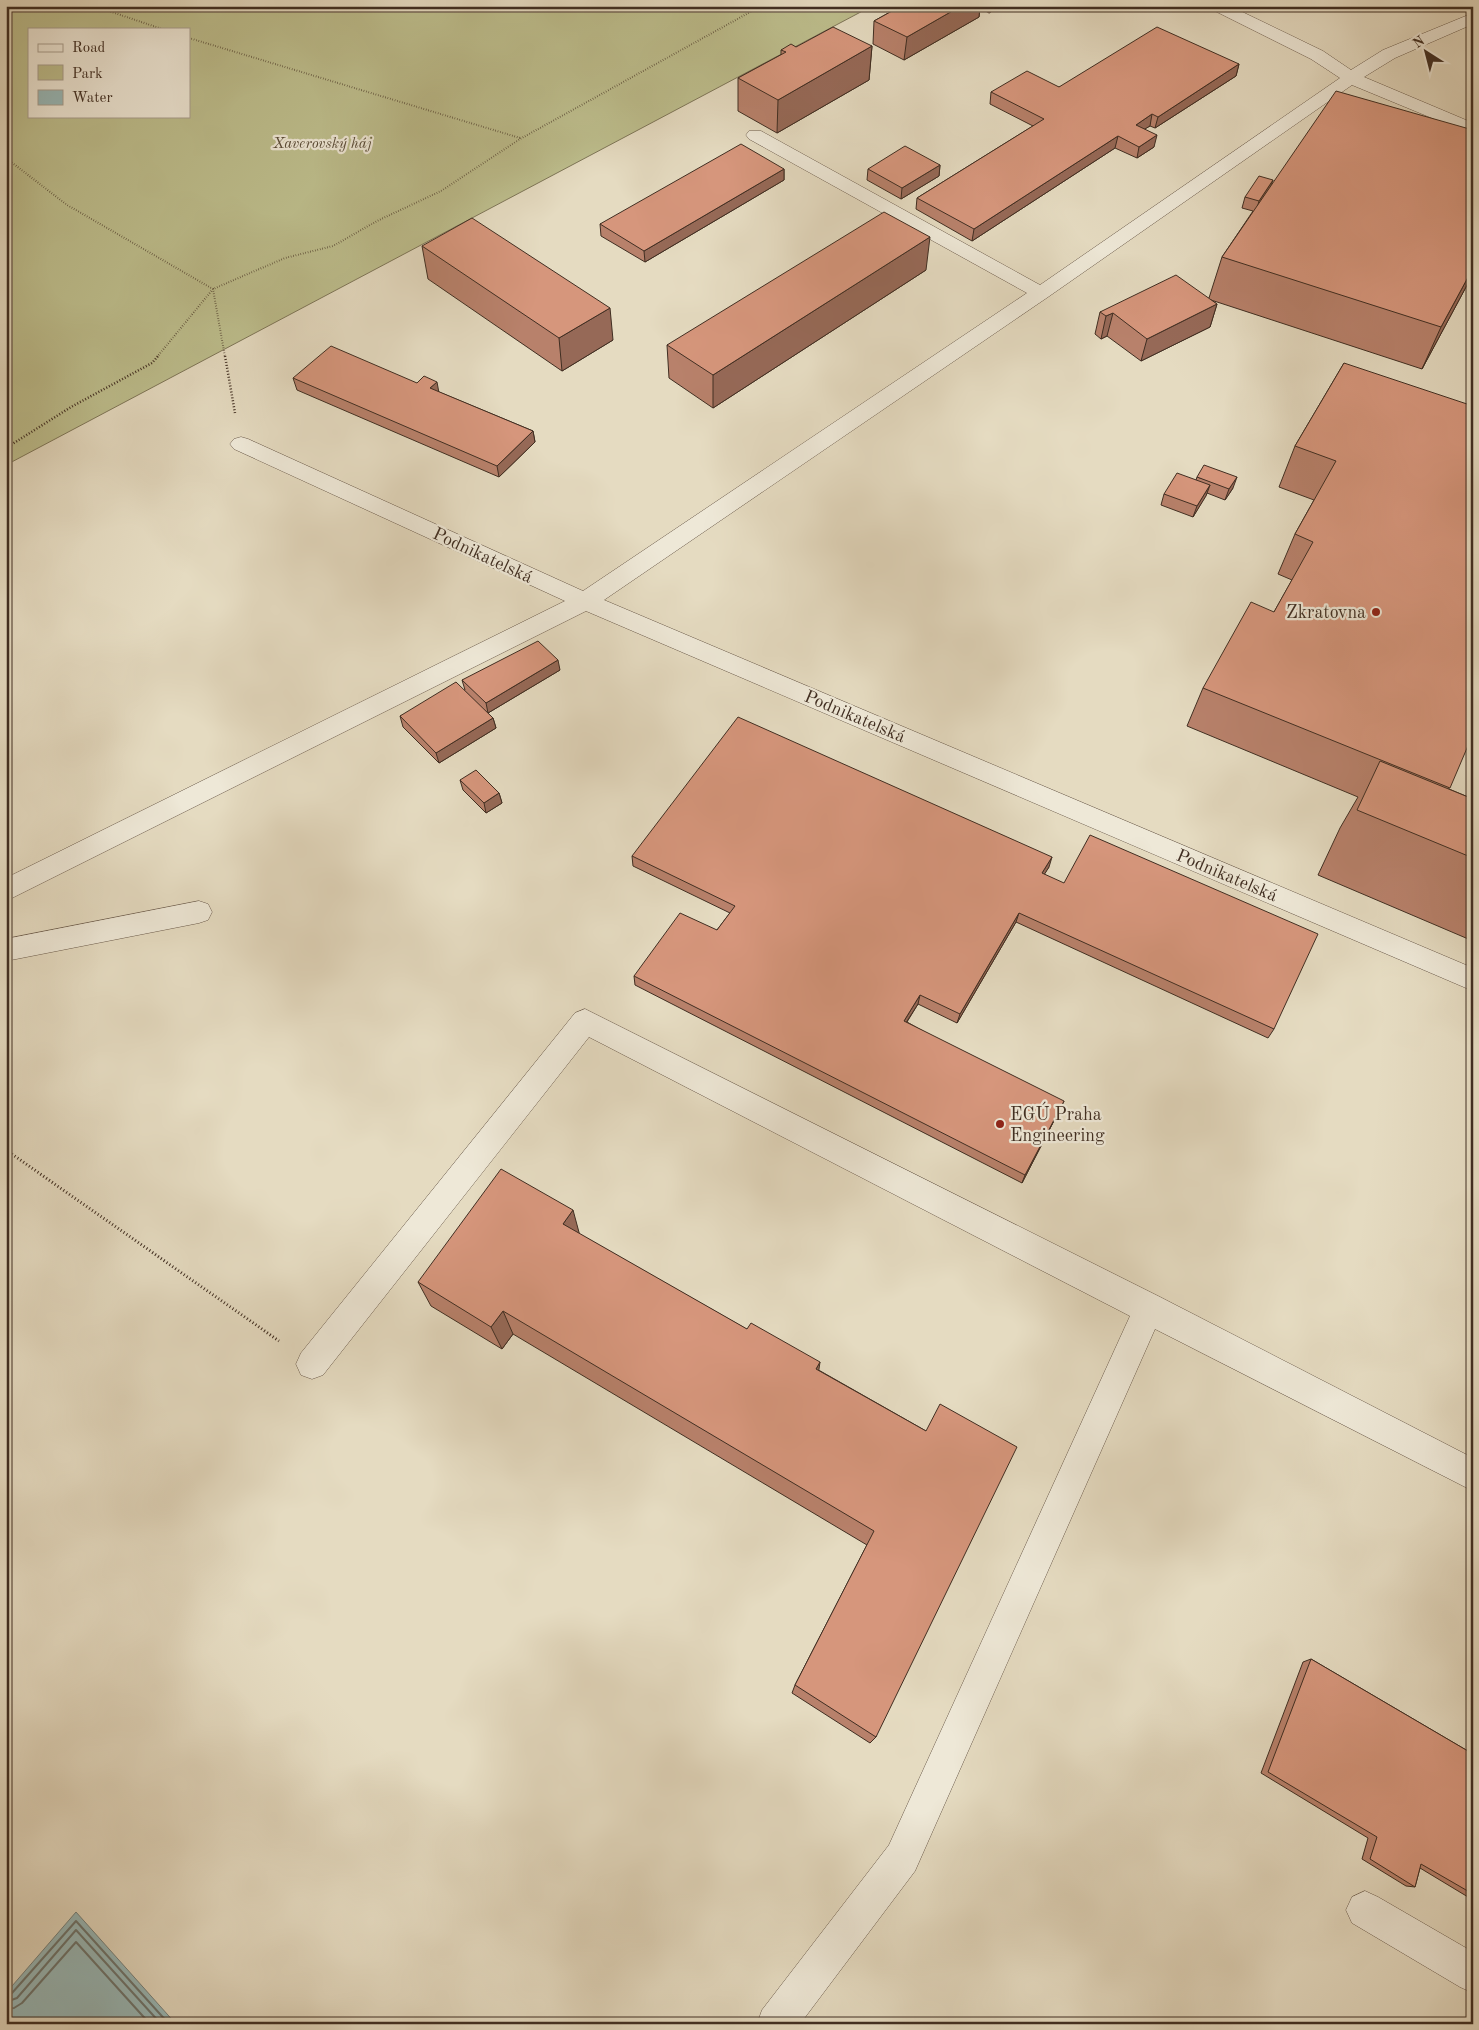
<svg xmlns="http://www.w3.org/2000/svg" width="1479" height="2030" font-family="'Old Standard TT',serif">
<rect width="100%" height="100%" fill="#e5dbc1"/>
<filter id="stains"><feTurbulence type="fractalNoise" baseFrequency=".004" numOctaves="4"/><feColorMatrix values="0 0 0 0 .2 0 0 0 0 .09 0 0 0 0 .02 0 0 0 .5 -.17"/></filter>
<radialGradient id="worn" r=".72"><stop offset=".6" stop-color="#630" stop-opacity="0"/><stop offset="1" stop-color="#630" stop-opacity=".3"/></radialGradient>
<path fill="#bdbe8d" stroke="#7e7658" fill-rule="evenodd" d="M6,6H872L6,465ZM29,29H189V116H29Z"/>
<path fill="#98b9b9" stroke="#75817d" d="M76,1912L176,2024H6V1993Z"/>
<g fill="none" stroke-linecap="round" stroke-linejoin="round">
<g stroke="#6c746e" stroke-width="2">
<path d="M6,1995L12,1993L76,1921L169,2024"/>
<path d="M6,2002L17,1998L76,1930L161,2024"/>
<path d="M6,2009L14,2008L22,2003L76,1942L150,2024"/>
</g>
<defs>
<g id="minor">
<path d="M1209,6H1230L1323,51L1351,70L1383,50L1473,13V24L1395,58L1364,77L1473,123V135L1352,85L1048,297L604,600L1473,968V991L586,611L6,901V878L565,601L234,449L230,444L234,439L241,437L248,439L583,591L1027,293L749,139L746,135L749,131H761L1040,285L1340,78L1311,59L1211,9Z"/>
<path d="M199,901L208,904L212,912L208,920L199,923L6,961V939Z"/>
<path d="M585,1009L1160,1297L1473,1458V1491L1155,1329L915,1871L800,2024H757L762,2010L889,1845L1130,1316L589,1037L323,1375L312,1379L301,1375L296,1364L301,1353L575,1013Z"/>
<path d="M1365,1891L1378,1897L1473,1952V1993L1460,1987L1352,1923L1346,1910L1352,1897Z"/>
</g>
</defs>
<use href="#minor" stroke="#69594a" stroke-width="1"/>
<g stroke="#402e22" stroke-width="2" stroke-dasharray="0.5 2" stroke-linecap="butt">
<path d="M94,6L162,29"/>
<path d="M189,38L520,138"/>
<path d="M6,158L67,205L213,289L225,357"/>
<path d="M157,357L213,289L285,258L333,246L377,221L441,191L520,139L761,6"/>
</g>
<g stroke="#402e22" stroke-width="2.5" stroke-dasharray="1 2" stroke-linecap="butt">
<path d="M225,356L235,413"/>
<path d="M6,448L71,407L152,363L158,356"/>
</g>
<path stroke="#402e22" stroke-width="3" stroke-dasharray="1 2.5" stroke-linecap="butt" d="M6,1150L279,1341"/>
<use href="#minor" fill="#eee8d7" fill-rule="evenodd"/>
</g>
<g fill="#b8816b" stroke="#402e22">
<path d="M893,6H1000L989,13L980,8L979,17L904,60L873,44L874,21L892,11Z"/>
<path d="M1353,6H1367L1359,10Z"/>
<path d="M872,46L869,80L777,133L738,111V78L781,55V50L796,47Z"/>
<path d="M1239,64L1236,76L1155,128L1150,126L1144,129L1154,147L1137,158L1115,148L972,241L916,209L917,198L1033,126L990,104L991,92L1059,87Z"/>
<path d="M1473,130V274L1422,369L1211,300L1217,304L1210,327L1141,361L1107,336L1101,339L1095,334L1100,312L1209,298L1222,257L1253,211L1242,208L1245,197L1271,186Z"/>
<path d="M940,165L939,176L901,199L867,180L868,169Z"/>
<path d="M784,169V180L645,262L601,236L600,224Z"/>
<path d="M422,246L613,340L562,371L428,279Z"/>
<path d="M926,270L713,408L669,378L667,345Z"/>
<path d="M1344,363L1449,789L1473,799V941L1318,875L1340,828L1358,797L1187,726L1203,688L1274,612L1292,580L1278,574L1295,534L1314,500L1279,487L1295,446Z"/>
<path d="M293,378L439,392L533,431L535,442L499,477L297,390Z"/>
<path d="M1197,477L1233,488L1225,500L1207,493L1193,517L1161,505L1164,494L1196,480Z"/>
<path d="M560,670L488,713L493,718L496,728L439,763L403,727L400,716L465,690L462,680Z"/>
<path d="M460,780L499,793L502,803L486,813L463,790Z"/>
<path d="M632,856L1049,867L1044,874L1274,1029L1268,1038L1016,922L957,1023L918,1004L907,1022L1060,1109L1022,1183L635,985L634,976L717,930L730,913L633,866Z"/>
<path d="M579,1234L926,1431L876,1737L870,1743L792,1693L795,1685L867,1545L513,1334L502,1349L431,1306L418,1282Z"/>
<path d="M1311,1659L1473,1754V1900L1420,1868L1415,1887L1406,1886L1362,1859L1368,1838L1261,1773L1303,1662Z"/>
</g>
<g fill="#966957" stroke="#402e22">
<path d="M961,6H980L979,17L904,60L907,37Z"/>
<path d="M990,6H1000L989,13Z"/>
<path d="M1360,6H1367L1359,10Z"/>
<path d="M872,46L869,80L777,133L778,100Z"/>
<path d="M1239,64L1236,76L1155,128L1158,117Z"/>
<path d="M1152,114L1150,126L1133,136L1136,125Z"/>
<path d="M1157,135L1154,147L1137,158L1139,147Z"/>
<path d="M1118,136L1115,148L972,241L974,229Z"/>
<path d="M940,165L939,176L901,199L902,188Z"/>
<path d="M784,169V180L645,262L644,251Z"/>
<path d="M1273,180L1269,192L1256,212L1259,201Z"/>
<path d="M930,237L926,270L713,408V375Z"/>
<path d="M1473,268V274L1422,369L1441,327Z"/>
<path d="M1217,304L1210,327L1141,361L1147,339Z"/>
<path d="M610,308L613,340L562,371L559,338Z"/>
<path d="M1113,313L1107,336L1101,339L1106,316Z"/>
<path d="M437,382L439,393L430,388Z"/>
<path d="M533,431L535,442L499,477L497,466Z"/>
<path d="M1237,477L1233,488L1225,500L1229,489Z"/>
<path d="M1210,485L1206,496L1193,517L1197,506Z"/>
<path d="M558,660L560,670L488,713L486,703Z"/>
<path d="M493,718L496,728L439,763L436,753Z"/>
<path d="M499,793L502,803L486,813L484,803Z"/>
<path d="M1052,857L1049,867L1039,883L1042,873Z"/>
<path d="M1019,913L1016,922L957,1023L960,1014Z"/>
<path d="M920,995L918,1004L902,1029L904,1021Z"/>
<path d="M1064,1101L1060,1109L1022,1183L1025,1175Z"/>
<path d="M573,1210L580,1236L563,1224Z"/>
<path d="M503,1311L513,1334L502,1349L491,1327Z"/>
<path d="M820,1362L817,1383L816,1369Z"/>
</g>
<g fill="#d6967c" stroke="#402e22">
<path d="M901,6H961L907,37L874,21Z"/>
<path d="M833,27L872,46L778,100L738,78L786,52L781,50L791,44L796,47Z"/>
<path d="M1157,27L1239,64L1158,117L1152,114L1136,125L1157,135L1139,147L1118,136L974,229L917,198L1044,119L991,92L1027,71L1059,87Z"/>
<path d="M1336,91L1473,130V268L1441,327L1222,257Z"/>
<path d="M741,144L784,169L644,251L600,224Z"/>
<path d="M905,146L940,165L902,188L868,169Z"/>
<path d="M1259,176L1273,180L1259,201L1245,197Z"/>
<path d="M884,212L930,237L713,375L667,345Z"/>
<path d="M472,218L610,308L559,338L422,246Z"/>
<path d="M1176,275L1217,304L1147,339L1113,313L1106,316L1100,312Z"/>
<path d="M331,346L417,383L424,376L437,382L430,388L533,431L497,466L293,378Z"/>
<path d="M1344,363L1473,406V734L1450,788L1203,688L1251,602L1274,612L1313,542L1295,534L1336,461L1295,446Z"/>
<path d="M1204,465L1237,477L1229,489L1197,477Z"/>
<path d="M1177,473L1210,485L1197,506L1164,494Z"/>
<path d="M538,641L558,660L486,703L462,680Z"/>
<path d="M456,682L493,718L436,753L400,716Z"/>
<path d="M738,717L1052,857L1042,873L1064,883L1090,835L1318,934L1274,1029L1019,913L960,1014L920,995L904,1021L1064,1101L1025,1175L634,976L680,913L717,930L735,906L632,856Z"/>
<path d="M1380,761L1473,799V858L1357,810Z"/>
<path d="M476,770L499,793L484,803L460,780Z"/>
<path d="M501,1169L573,1210L563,1224L747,1329L751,1323L820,1362L816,1369L926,1431L940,1404L1017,1447L876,1737L795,1685L874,1531L503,1311L491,1327L418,1282Z"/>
<path d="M1311,1659L1473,1754V1894L1421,1864L1415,1887L1370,1859L1377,1837L1268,1772Z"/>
</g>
<g fill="#8f2418" stroke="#eee8d7" stroke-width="2">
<circle cx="1376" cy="612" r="5"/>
<circle cx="1000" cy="1124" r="5"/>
</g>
<g text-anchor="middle" stroke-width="4.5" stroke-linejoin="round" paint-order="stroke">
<g font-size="15" font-style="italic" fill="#594b37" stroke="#eee8d7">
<text x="322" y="148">Xaverovský háj</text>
</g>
<g font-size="18" fill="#402e22" stroke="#eee8d7">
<text transform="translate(483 555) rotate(25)" y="6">Podnikatelská</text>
<text transform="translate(855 716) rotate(23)" y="6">Podnikatelská</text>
<text transform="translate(1227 875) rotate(23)" y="6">Podnikatelská</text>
</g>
<g font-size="18" fill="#402e22" stroke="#eee8d7" text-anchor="end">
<text x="1366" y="618">Zkratovna</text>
<text x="1010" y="1120" text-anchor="start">EGÚ Praha<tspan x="1010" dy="21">Engineering</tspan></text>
</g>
</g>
<rect width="1479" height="2030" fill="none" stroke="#e5dbc1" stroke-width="25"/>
<rect x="8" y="8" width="1464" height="2015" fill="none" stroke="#402e22" stroke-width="2.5"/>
<rect x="12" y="12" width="1454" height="2005" fill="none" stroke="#402e22"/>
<rect x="28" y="28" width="162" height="90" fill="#eee8d7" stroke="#a89e8f"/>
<rect x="38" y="44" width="25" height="8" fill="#eee8d7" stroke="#a89e8f"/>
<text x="72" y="52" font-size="15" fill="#402e22">Road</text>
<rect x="38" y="65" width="25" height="15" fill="#bdbe8d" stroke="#a89e8f"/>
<text x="72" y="78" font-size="15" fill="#402e22">Park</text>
<rect x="38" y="90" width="25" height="15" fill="#98b9b9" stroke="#a89e8f"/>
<text x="72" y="102" font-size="15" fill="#402e22">Water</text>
<g transform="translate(1426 52) rotate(324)" stroke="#eee8d7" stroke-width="4" paint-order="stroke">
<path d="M0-4L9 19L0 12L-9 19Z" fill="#402e22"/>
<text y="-8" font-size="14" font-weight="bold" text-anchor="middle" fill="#402e22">N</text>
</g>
<rect width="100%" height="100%" filter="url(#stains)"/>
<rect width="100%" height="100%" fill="url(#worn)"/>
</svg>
